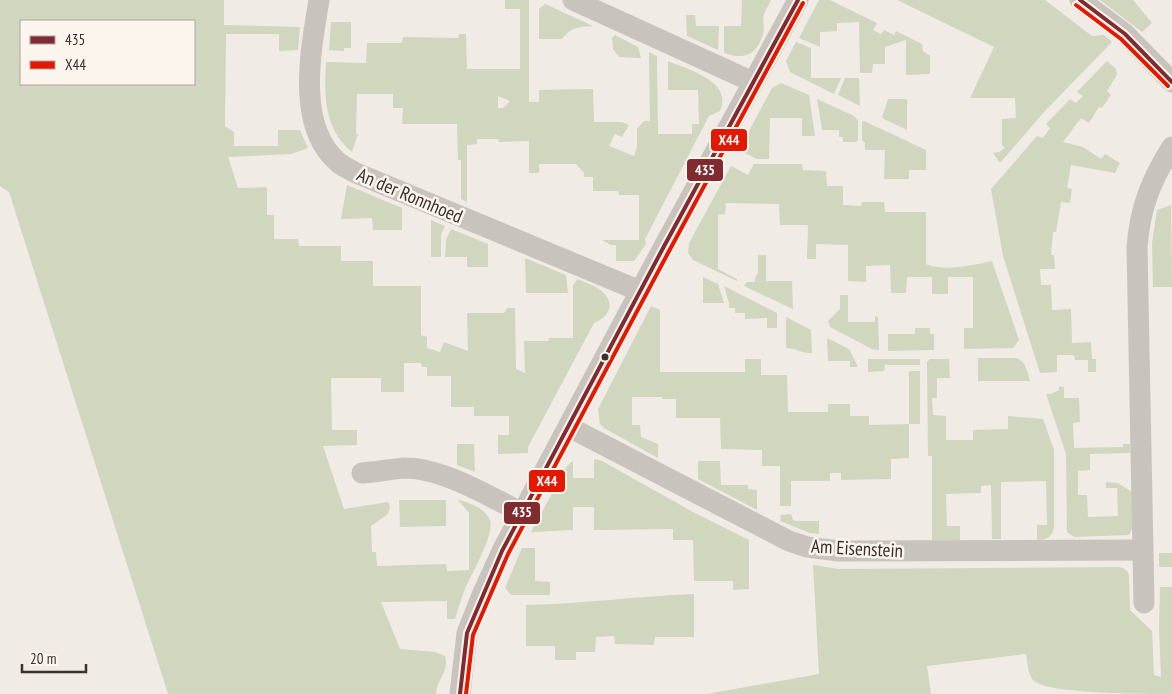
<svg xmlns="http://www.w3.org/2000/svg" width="1172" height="694" font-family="'PT Sans Narrow',sans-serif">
<rect width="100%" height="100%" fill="#f0ebe5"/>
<g fill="#d1d6bf" fill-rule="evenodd">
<path d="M0,0H224V25L300,27L298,50L279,51V34H226L225,126L234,132V146H278V130H300L308,148L291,154L228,157L238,188L267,187V215H274V239H298L299,246H341V261H373V286H421V335L427,337V348L440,352L444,342L468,351L467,313H504L507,308H515L516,369L525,373L524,341H548L549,338H573V285L578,279C586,283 596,286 603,292C616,305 608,317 594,323L528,447V453L498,454V435H509V416H474V407H451V376H427V367H422L421,363H404V392H381V378H331L332,430H357V445L323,446L344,509L388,502L390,506L388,514L371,526L372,552H376L377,566L446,564L447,571L469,570V513L458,500C469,502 486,509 490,520C495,534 471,575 465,589C461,599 458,609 455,619H447V601L381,602L400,649L435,652L445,656C450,671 436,680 436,694H168L9,192L0,186ZM21,21H194V84H21Z"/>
<path d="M505,0H529V102H539V90L593,89L594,122H622L629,125L622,137L615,134L609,146L634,156L637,147V129L644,121H650L649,52L657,56L658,134H692V124H699L698,90H668V61C689,70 733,81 720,111L709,116L645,239L646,244L634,261H616V245H611L602,240H639V195H619L618,191H593V177H584V173L576,164H539V173H529V141L499,142L498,139H477V144L467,145V202L461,199V160H458L457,124H402L403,108H393V94H357L356,134H358L352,152C324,129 324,96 326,62L366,63L367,43H402L403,37L458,38L459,34H466L467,69H520V9H505ZM498,96L510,101L503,108H498Z"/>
<path d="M742,0H771C769,5 766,9 764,14C762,20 765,28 763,34C757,56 743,60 724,53V26H741Z"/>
<path d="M819,0H830L877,23L873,30L881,34L884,30L894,35L896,31L922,44L923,51L930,56V74L906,75V40L885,47V64H873L872,73H860L859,22L837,23V31L820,32V47L799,38Z"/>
<path d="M897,0H1045L1092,36L1104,35L1112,42L1045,111L1000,163L993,153L999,152L1005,148L1002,145V119L1016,118L1015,98H970L994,47Z"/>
<path d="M1100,0H1133L1152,23L1142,32Z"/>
<path d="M545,4L593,26C579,27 571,27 562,39H539V9Z"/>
<path d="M686,15H695L696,26H719L718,50L687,36Z"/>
<path d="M331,22H351V48H344V51L329,50Z"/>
<path d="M615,35L638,47L641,58L619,57L613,49L612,38Z"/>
<path d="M796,42L811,48V78H841L834,94L790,72L786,61Z"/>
<path d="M1107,61L1116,69L1117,75L1107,91L1111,95L1102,108L1099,107L1089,123L1081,118L1063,142L1083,147L1101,159L1105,154L1120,163L1115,173L1071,165L1067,188L1072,189L1070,203L1061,202L1056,232H1053L1051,255H1054L1055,269H1040L1041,285H1051L1052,310L1071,309L1072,343L1091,342L1092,359H1096V372H1088V360H1075L1074,355H1057V372L1040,373L1003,256L991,189L1037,136L1043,138L1050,128L1046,124L1070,99L1076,103L1083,96L1077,92Z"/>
<path d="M845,78H859L860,106L838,95Z"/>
<path d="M781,83L809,95L815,136H802V118H770L769,159H757L739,150L772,88Z"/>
<path d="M817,99L854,116L858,121V140L856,142H843V137H839V130H822Z"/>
<path d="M888,99H907V130L882,118Z"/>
<path d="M864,121L926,150V170H909V179H884L885,150H865V143L862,140V122Z"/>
<path d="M754,164H802L803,170L826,171L827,186H843V205L861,206L862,202H884L885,212H926V264C944,272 974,265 992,261L1019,340L1013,348L964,349V328H973V277H948V294H932V277H907L906,293H891L890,265L866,266V282L848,281V245L816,244V259H807L808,225H780L779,204L726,203L725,214L718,215V269L737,279V281L693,260L688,253L689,243L731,166L748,175Z"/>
<path d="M347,185L402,208V230H373L372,218L341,219Z"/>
<path d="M1171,205L1172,287H1153L1152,243L1157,210Z"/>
<path d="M431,220L445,226L441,235V257H431Z"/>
<path d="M451,229L488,244V267H467V257H445L446,240Z"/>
<path d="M758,255H766V281H792L793,309L744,286L747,282H755V278L758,273Z"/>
<path d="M525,258L566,275L568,293H526Z"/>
<path d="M703,277L718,284L724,303H703Z"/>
<path d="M724,286L777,313V328H767V318L745,319V313H735V308H729V303Z"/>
<path d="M840,295H848V322H875V316L878,317L879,350L872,349L830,327L828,321L840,309Z"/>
<path d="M651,306L660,310V372H745V359H761V375H787L788,412H828V404H850V416H869V425L909,424V371H920V424H909V458L891,459V479L841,480V473H830V481H791V506H780V466H762V450L721,449L720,418H676V399H662V397H632V425H640L641,437L658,444V458L604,428L600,424L598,409Z"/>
<path d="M786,317L811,330L812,353C802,354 796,348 786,348Z"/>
<path d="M915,328H930V334H934V350L888,351V334H915Z"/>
<path d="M827,338L849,349L858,367H850V361H828Z"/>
<path d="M978,358H1015C1026,360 1027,371 1030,381H978Z"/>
<path d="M868,359H920V365H885L884,371L868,372Z"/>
<path d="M930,359H949L950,378H937V398H932L933,415L946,416V440H973V430L1008,429V416L1043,419L1054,450V528C1052,537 1046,540 1037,540V525H1047L1046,481L1001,482V539H992L991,485L981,486V493L946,494L947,526H960V540H932V456H928L927,362Z"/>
<path d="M1059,386L1064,387V398H1079L1080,422L1073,423L1074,448L1123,447V444H1130V453L1090,454V470L1078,471V495H1087L1088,517L1118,516L1117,488H1106V482L1118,483L1132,492L1133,527L1129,535L1074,537L1067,532L1066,454L1046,394H1051L1059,390Z"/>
<path d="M457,444H474L475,472L457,465Z"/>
<path d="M594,459L602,461L693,512L749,540V589L733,590V581H694L693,540H673V529L594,530V507H573V530L531,532L567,466L573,461V478H594Z"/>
<path d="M698,461H720L721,485H748V489L757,490V510L698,479Z"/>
<path d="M399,500H446V526L400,527Z"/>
<path d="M791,514L793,520L796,521H819V534L810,533L780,521L781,515Z"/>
<path d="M522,548H535V581L550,582V595H511L505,588Z"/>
<rect x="1159" y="553" width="13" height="14"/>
<path d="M813,565L839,569L1118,567C1125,568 1128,570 1129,577L1130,610L1152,631L1154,675L1161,677L1159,627L1160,587H1172V694C1143,694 1055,694 1035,682C1027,675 1028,663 1026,654L927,666L931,694H707L819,674Z"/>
<path d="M694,594V637H655L654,645L615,644L614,636L596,637L595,652H576V660H555V646H526V605C582,604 638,596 694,594Z"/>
</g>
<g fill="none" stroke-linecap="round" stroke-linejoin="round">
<g stroke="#c9c3be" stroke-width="21">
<path d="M319,0C311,49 295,127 339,163C344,167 351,170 356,173L640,291"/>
<path d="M573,0L753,82"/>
<path d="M1080,0L1125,34L1172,82"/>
<path d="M569,427L789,541L807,547L839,551L1143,550"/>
<path d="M362,473C376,472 391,469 405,468C442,468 489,496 522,513"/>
<path d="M1144,603L1137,247C1140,208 1151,180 1172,147"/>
<path d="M460,694L467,633L482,595L502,551L662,250L798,0"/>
</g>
<defs>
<g id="bus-1">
<path d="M1080,0L1125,34L1172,82"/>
<path d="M460,694L467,633L502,551L662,250L798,0"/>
</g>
<g id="bus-2">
<path d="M1076,5L1121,39L1168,86"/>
<path d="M466,694L473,635L508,554L668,253L803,3"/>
</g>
</defs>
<use href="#bus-1" stroke="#fbf5ee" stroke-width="8"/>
<use href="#bus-2" stroke="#fbf5ee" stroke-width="8"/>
<use href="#bus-1" stroke="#7f2b30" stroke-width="4"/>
<use href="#bus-2" stroke="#e41700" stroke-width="4"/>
</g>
<circle fill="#3b302b" stroke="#fbf5ee" stroke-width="2" cx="605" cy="357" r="4.5"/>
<g text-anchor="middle" stroke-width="5" stroke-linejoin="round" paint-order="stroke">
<g font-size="19" fill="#3b302b" stroke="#fbf5ee">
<text transform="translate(410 195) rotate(23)" y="7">An der Ronnhoed</text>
<text transform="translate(857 548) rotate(3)" y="7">Am Eisenstein</text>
</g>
</g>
<g stroke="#fbf5ee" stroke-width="2">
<rect x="710" y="128" width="38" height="24" rx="5" fill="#e41700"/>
<rect x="686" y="158" width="38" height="24" rx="5" fill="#7f2b30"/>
<rect x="528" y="469" width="38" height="24" rx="5" fill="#e41700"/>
<rect x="503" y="501" width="38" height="24" rx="5" fill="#7f2b30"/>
</g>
<g font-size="14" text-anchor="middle" font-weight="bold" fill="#fff">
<text x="729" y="145">X44</text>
<text x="705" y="175">435</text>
<text x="547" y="486">X44</text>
<text x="522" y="517">435</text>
</g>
<rect x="20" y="20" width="175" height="65" fill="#fbf5ee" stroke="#aea6a0"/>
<rect x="30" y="36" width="25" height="8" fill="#7f2b30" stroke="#aea6a0"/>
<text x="65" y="45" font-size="15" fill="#3b302b">435</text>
<rect x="30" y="61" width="25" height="8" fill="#e41700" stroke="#aea6a0"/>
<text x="65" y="70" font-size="15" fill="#3b302b">X44</text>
<path d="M22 664v8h64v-8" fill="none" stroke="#3b302b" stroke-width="2.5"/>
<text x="30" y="664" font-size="15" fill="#3b302b" stroke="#fbf5ee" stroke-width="4" paint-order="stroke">20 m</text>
</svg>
